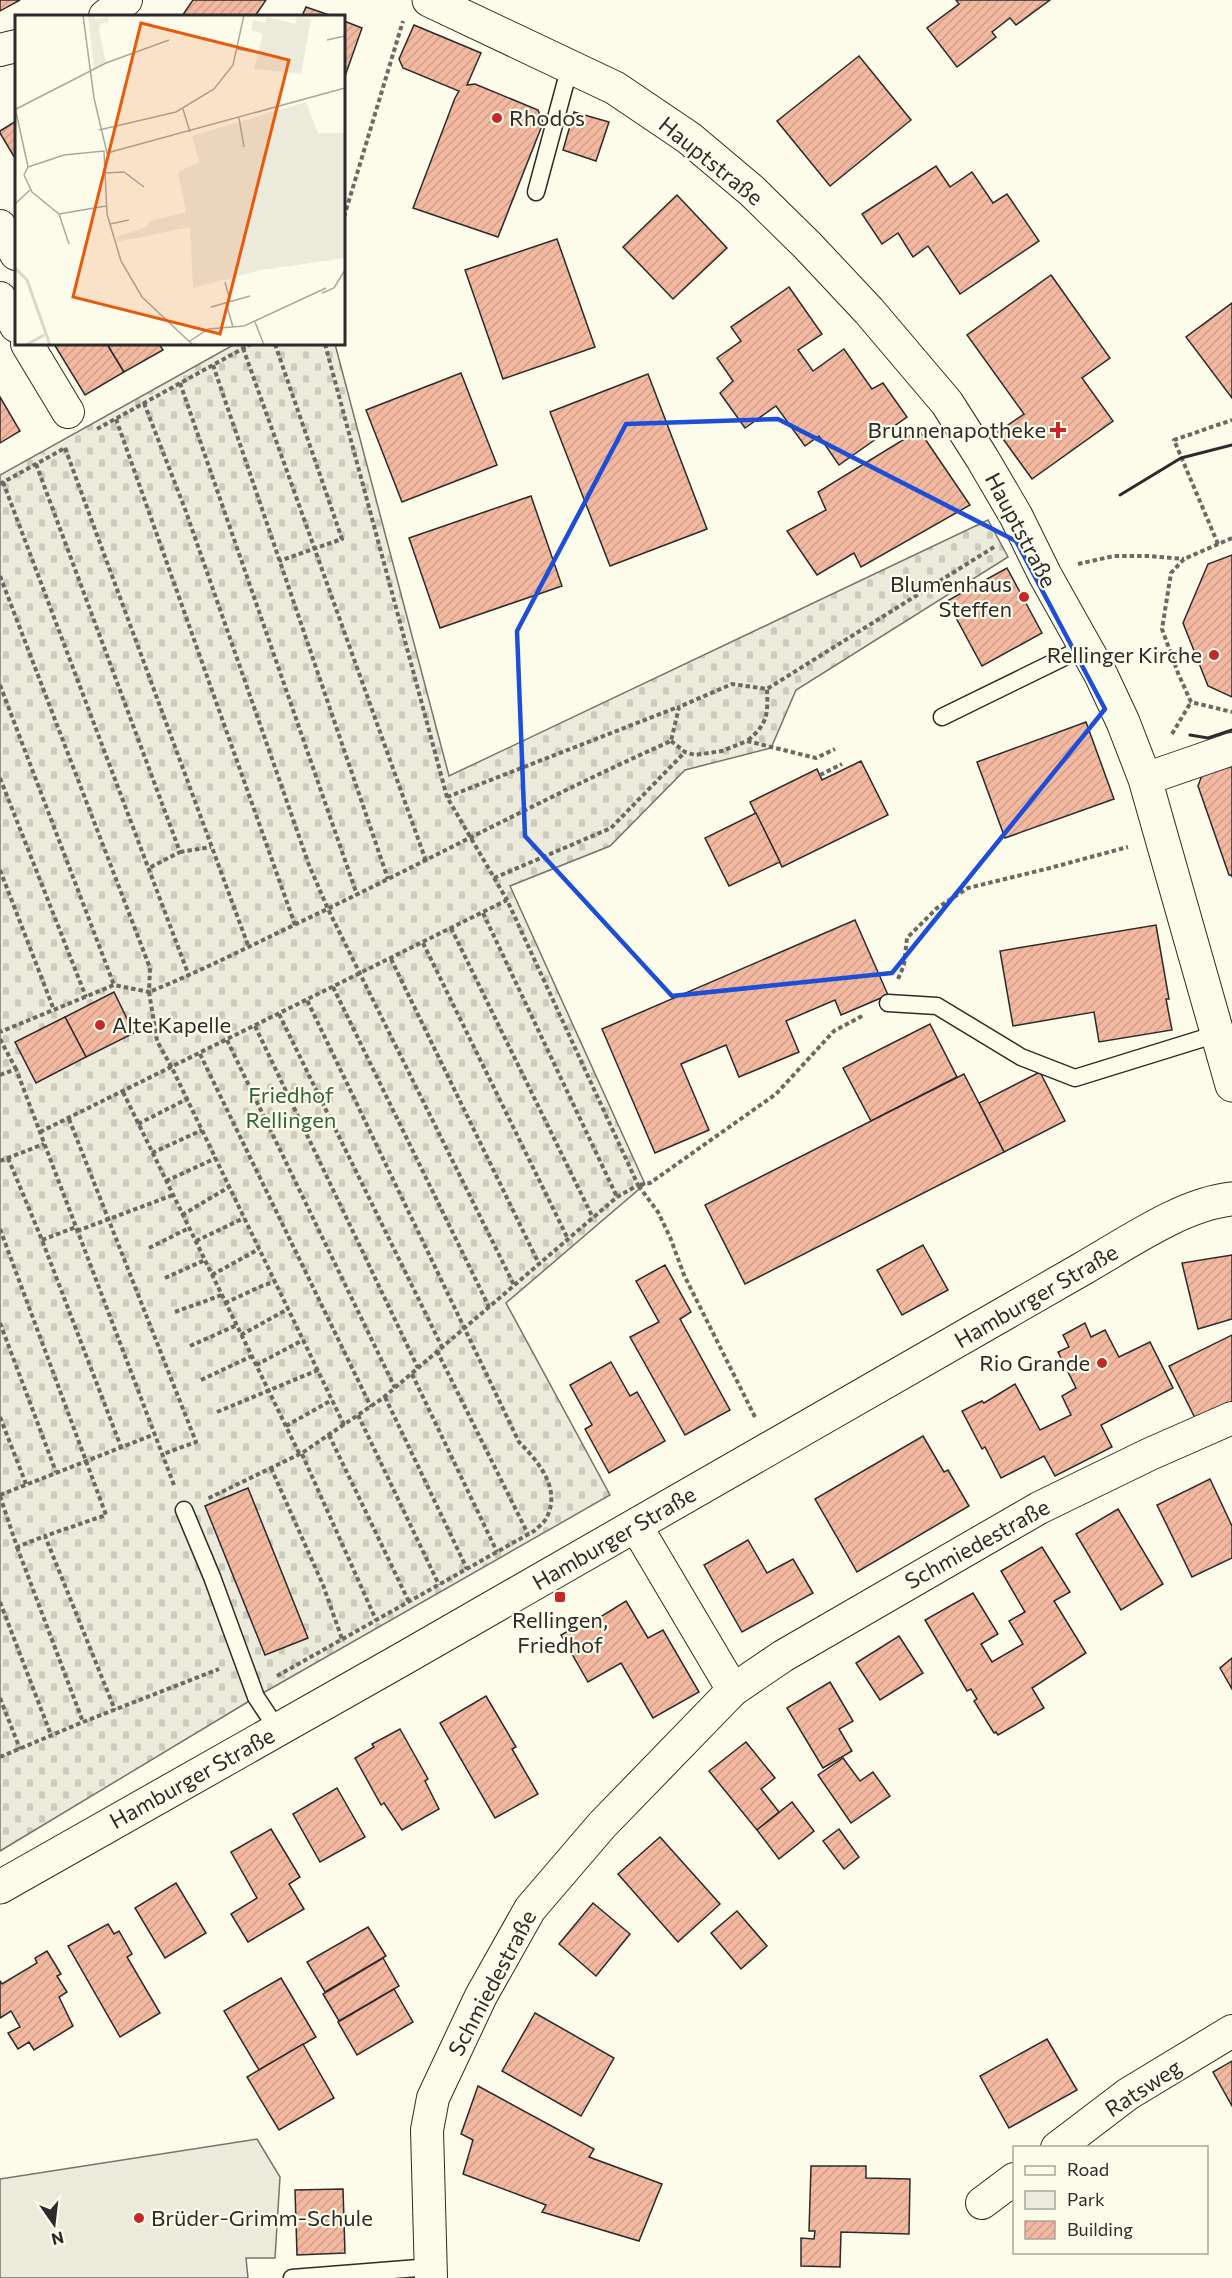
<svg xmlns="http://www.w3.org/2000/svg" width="1232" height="2278" font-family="Commissioner,sans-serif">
<defs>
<pattern id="cemetery-stones" width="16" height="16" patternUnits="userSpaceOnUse" patternTransform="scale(1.5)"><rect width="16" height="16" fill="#ecebdb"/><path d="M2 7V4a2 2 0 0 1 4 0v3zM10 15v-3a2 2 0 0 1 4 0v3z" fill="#cbcabc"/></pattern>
<pattern id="building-hatch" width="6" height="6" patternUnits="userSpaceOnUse" patternTransform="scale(1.5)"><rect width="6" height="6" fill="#f2b8a0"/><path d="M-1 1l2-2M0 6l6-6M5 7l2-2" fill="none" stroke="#d09e8a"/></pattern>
</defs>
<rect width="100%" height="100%" fill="#fdfbea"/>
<path fill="url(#cemetery-stones)" stroke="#74746e" stroke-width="1.5" d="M235,344H335L449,776L988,520L1008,557L796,690L771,748L685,770L610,846L510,886L645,1184L506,1303L610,1495L256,1697L0,1851V475Z"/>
<path fill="#ecebdb" stroke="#74746e" stroke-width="1.5" d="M257,2139L280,2177L275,2258H246L248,2278H0V2179Z"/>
<g fill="url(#building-hatch)" stroke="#2b2b2b" stroke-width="1.5">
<path d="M0,0H20L0,11Z"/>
<path d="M193,0H266L255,16H182Z"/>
<path d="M956,0H1050L1016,25L1010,18L992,32L996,37L957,67L927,28L959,4Z"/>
<path d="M306,7L332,16H302Z"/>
<path d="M344,21L362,28L344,79Z"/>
<path d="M414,25L481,53L467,85L475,84L538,110L543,123L498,237L413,208L455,98L459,91L403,68L399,59Z"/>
<path d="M859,56L911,120L830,186L777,121Z"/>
<path d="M574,112L609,122L596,161L563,150Z"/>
<path d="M16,121V160L0,133V131Z"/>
<path d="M936,166L950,187L972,172L993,203L1007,194L1039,241L960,294L928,246L913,257L898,233L882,244L862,214Z"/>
<path d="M677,195L727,248L673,299L623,247Z"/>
<path d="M557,239L595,347L503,379L465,270Z"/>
<path d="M1051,275L1110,358L1082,378L1113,421L1032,479L998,432L1024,414L967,335Z"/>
<path d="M789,287L822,334L798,350L813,371L844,349L872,389L883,383L907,417L839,465L819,436L805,446L776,406L745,428L720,393L733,381L717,358L741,341L731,327Z"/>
<path d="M1232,303V398L1186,337Z"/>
<path d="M54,344H107L124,372L85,395Z"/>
<path d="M107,344H159L163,350L124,372Z"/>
<path d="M461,373L497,465L402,502L366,410Z"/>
<path d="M648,374L707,529L610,566L550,412Z"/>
<path d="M0,397L20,431L0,443Z"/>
<path d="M919,430L970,505L861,567L854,553L817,575L787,531L826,510L818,492Z"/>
<path d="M531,496L562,586L440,628L409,538Z"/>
<path d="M1232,555V697L1208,686L1183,623L1208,564Z"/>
<path d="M1007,568L1042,633L982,666L947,601Z"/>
<path d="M1086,722L1114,799L1005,838L977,762Z"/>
<path d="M861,761L888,815L782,867L750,802L817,769L822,780Z"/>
<path d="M1232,766V877L1231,875H1229L1198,786L1202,775Z"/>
<path d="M756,813L780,862L729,886L705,838Z"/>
<path d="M855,920L888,995L841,1015L835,1000L786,1021L799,1052L739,1077L726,1045L681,1064L709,1130L655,1153L602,1029Z"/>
<path d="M1156,925L1169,999H1166L1172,1030L1099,1042L1094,1012L1013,1026L1000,951Z"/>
<path d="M114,992L134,1033L86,1057L65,1017Z"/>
<path d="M65,1017L86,1057L36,1083L15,1042Z"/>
<path d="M930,1024L957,1077L871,1121L843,1068Z"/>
<path d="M1040,1072L1065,1121L1004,1152L979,1103Z"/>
<path d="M964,1074L1004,1152L745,1284L705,1205Z"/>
<path d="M923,1245L948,1290L902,1315L877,1270Z"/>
<path d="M1232,1255V1319L1198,1329L1182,1263Z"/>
<path d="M665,1265L691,1312L680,1319L730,1410L685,1435L630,1337L659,1322L636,1281Z"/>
<path d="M1085,1323L1091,1337L1105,1330L1119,1357L1150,1342L1173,1388L1101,1425L1112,1447L1055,1476L1044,1456L1001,1478L985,1447L982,1449L962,1411L982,1401L984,1403L1015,1384L1040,1430L1071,1415L1062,1396L1076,1388L1058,1352L1069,1347L1063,1335Z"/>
<path d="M1232,1335V1407L1198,1424L1169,1366Z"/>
<path d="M611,1362L630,1396L637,1392L665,1441L609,1473L585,1429L592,1425L570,1385Z"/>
<path d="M923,1436L944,1472L948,1470L969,1506L857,1572L815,1499Z"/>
<path d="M1210,1479L1232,1526V1558L1192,1577L1157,1505Z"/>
<path d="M248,1488L308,1638L265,1655L205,1506Z"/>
<path d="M1118,1509L1163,1584L1121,1610L1076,1534Z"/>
<path d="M748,1540L767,1573L793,1559L813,1593L742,1632L704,1565Z"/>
<path d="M1042,1547L1070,1592L1054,1601L1086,1653L1032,1688L1044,1708L998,1735L996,1732L994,1733L974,1701L977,1699L971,1689L967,1691L925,1620L973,1593L998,1634L981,1644L992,1662L1023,1644L1009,1621L1025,1612L1001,1571Z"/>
<path d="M626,1601L648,1638L663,1630L699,1692L653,1718L621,1663L588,1682L561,1635L592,1617L594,1621Z"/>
<path d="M899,1636L923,1673L880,1700L856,1663Z"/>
<path d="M1232,1658V1689L1220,1668Z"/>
<path d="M830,1682L853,1721L839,1729L852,1751L823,1768L787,1708Z"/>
<path d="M486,1696L516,1747L512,1749L538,1794L495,1818L440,1723Z"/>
<path d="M400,1729L428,1779L425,1781L439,1809L402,1830L384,1803L381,1805L355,1758L374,1747L372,1744Z"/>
<path d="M746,1742L775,1778L761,1789L779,1812L757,1830L709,1771Z"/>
<path d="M843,1758L860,1781L873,1772L890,1796L851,1823L818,1775Z"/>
<path d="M337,1788L365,1837L320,1862L293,1814Z"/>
<path d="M792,1802L814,1831L779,1859L757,1830Z"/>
<path d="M271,1829L300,1877L289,1884L304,1909L248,1942L231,1914L257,1898L231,1852Z"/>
<path d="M839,1829L859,1857L844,1869L823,1841Z"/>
<path d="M660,1837L720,1904L678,1942L618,1874Z"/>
<path d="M176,1883L206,1933L165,1958L135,1908Z"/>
<path d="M593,1903L630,1934L596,1976L559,1944Z"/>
<path d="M737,1911L767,1946L741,1969L711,1933Z"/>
<path d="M108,1924L114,1934L119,1931L132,1954L127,1957L160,2013L120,2037L68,1946Z"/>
<path d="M368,1927L386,1956L325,1992L307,1962Z"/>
<path d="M47,1951L61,1974L57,1976L67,1992L59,1997L73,2026L34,2050L29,2042L18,2049L8,2033L20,2027L11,2011L0,2018V1981L2,1984L37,1963L35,1958Z"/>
<path d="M383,1958L399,1986L339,2021L323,1994Z"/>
<path d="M281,1978L316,2037L259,2070L224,2011Z"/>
<path d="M394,1989L413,2022L357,2055L338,2022Z"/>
<path d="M535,2013L614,2058L581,2116L502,2071Z"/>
<path d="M1047,2039L1077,2090L1009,2128L980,2076Z"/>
<path d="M303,2044L334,2098L279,2130L247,2077Z"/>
<path d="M1232,2061V2106L1213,2072Z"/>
<path d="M478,2086L594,2149L589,2157L662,2184L639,2241L542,2212L546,2205L463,2174L473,2140L461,2134Z"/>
<path d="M811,2166H866V2178L910,2179L909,2234L841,2232L840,2267L801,2266V2238L814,2239L815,2231H809Z"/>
<path d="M343,2189L345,2253L297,2255L295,2190Z"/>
</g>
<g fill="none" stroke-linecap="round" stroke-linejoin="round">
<defs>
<g id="service">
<path d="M536,192L570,66"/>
<path d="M942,717L1085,647"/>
<path d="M888,1003L937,1006L1021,1057L1075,1078L1217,1034"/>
<path d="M184,1510L212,1577L256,1697L278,1730"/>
<path d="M292,2278L431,2267"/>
</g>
<g id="minor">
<path d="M105,16L126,0"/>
<path d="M0,50L16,46"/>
<path d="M0,226L16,254"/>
<path d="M0,298L16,326"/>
<path d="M27,344L68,412"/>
<path d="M1145,779L1232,749"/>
<path d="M636,1526L733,1690"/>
<path d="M1057,2148L1128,2094L1232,2031"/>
<path d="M982,2203L1014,2179"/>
<path d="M431,2278L427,2130L433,2098L481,1996L530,1909L602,1825L733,1690L783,1656L1039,1508L1150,1454L1232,1418"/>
</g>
<path id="tertiary" d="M429,0L615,88L689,138L752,191L808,246L869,311L947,403L982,458L1016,516L1045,575L1101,675L1123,722L1145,779L1232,1085"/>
<path id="secondary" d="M0,1887L399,1661L1082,1269C1126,1244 1182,1204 1232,1199"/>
</defs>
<use href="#service" stroke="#2b2b2b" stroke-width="19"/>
<use href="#minor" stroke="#2b2b2b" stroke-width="34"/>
<use href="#tertiary" stroke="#2b2b2b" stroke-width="35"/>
<use href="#secondary" stroke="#2b2b2b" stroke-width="35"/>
<g stroke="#6a6964" stroke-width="4" stroke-dasharray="4.5 3" stroke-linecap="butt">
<path d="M344,217L403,21"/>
<path d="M275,344L342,539L279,561"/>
<path d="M325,344L447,797L507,900"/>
<path d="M243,348L426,861"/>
<path d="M213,365L388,879"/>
<path d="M180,383L357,895"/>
<path d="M144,403L185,509L309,865L328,909L514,1285"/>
<path d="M116,419L295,925"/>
<path d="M97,429L251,344"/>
<path d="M65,448L249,948"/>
<path d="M36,464L180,852L149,868"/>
<path d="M3,482L189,976"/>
<path d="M0,484L65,448"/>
<path d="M1232,538L1184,559L1171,573L1162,629L1178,673L1191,702L1232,712"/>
<path d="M1218,544L1174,440L1232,420"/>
<path d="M1078,564L1114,556H1148L1184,559"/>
<path d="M0,576L150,968L149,992L114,985L0,1032"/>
<path d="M0,685L114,985"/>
<path d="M1172,734L1191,702"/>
<path d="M748,740C768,724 768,713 767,689"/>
<path d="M671,741L685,752L695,755L722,751L747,741L816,758L835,749"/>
<path d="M820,775L842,764"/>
<path d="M0,778L86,997"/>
<path d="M447,797L678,707"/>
<path d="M180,852L211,847"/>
<path d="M0,870L54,1010"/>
<path d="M494,878L611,828L685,752"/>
<path d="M483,913L617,1197"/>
<path d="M451,928L593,1218"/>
<path d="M423,943L568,1239"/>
<path d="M391,959L539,1264"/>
<path d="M898,979L904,965L907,938L937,908L968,888L1046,869L1128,847"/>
<path d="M333,987L489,1307"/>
<path d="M279,1014L442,1347"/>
<path d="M255,1026L418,1368"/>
<path d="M0,1039L16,1069"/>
<path d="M227,1040L395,1388"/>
<path d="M200,1054L371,1407"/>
<path d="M0,1075L16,1069L174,1485"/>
<path d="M123,1092L300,1455"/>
<path d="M69,1119L196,1442L163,1454"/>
<path d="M138,1124L187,1099"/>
<path d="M40,1132L507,900L638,1185L617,1197L383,1398L302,1453L207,1499"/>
<path d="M152,1153L202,1130"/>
<path d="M8,1158L42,1240L121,1447"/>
<path d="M0,1161L44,1144"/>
<path d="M166,1181L216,1158"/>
<path d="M182,1215L229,1187"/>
<path d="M0,1229L106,1515L45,1536"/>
<path d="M77,1231L173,1195"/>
<path d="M42,1240L76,1227"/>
<path d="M196,1241L244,1218"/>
<path d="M149,1248L189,1228"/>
<path d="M212,1275L259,1249"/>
<path d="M165,1278L205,1260"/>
<path d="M225,1303L264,1285L275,1282"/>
<path d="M175,1312L222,1295"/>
<path d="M0,1323L56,1472"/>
<path d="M241,1335L288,1309"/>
<path d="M190,1346L237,1325"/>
<path d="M437,1351L528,1534"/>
<path d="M256,1365L303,1340"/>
<path d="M412,1374L497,1552"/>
<path d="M201,1380L252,1356"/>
<path d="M385,1397L467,1569"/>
<path d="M217,1412L318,1370"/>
<path d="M358,1415L439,1585"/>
<path d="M0,1417L26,1484"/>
<path d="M755,1417L684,1275L670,1237L658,1212L638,1185L650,1183L776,1094L834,1031L864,1015"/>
<path d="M344,1425L172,1068L157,1041L149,992C199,972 246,948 294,925C420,865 543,798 671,741L679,707L732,684L767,689L994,547"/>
<path d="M286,1426L332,1400"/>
<path d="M329,1435L409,1602"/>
<path d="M302,1454L376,1620"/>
<path d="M271,1468L323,1585L342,1639"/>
<path d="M0,1495L155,1434"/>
<path d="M0,1496L17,1547L45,1536L115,1710"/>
<path d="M17,1547L83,1722"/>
<path d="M0,1602L51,1735"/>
<path d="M277,1676L534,1531C538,1527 545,1522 547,1517C561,1488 538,1461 519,1442L307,1000"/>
<path d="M0,1698L20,1749"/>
<path d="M0,1757L83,1722L219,1669"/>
</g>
<use href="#service" stroke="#fdfbea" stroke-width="16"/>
<use href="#minor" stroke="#fdfbea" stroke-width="32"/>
<use href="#tertiary" stroke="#fdfbea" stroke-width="33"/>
<use href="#secondary" stroke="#fdfbea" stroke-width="33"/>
<g stroke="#2b2b2b" stroke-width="3">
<path d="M1120,495L1181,458L1232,445"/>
<path d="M1190,735L1208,738L1232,730"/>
</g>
</g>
<path fill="none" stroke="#1d4ed8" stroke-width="4.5" stroke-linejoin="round" d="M778,419L1016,541L1105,709L892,973L672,996L525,836L517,631L626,424Z"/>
<g fill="#c62828" stroke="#fdfbea" stroke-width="2">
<circle cx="497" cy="118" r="6"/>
<path d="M1055 421h6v6h6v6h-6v6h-6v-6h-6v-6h6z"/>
<circle cx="1024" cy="597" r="6"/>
<circle cx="1214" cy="655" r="6"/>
<circle cx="100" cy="1025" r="6"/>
<circle cx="1102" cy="1363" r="6"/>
<rect x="554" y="1591" width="12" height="12" rx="3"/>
<circle cx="139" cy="2218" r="6"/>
</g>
<g text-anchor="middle" stroke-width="4.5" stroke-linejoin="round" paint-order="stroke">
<g font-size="22" fill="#2b2b2b" stroke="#fdfbea" text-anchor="end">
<text x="509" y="126" text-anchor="start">Rhodos</text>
<text x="1046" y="438">Brunnenapotheke</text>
<text x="1012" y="592">Blumenhaus<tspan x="1012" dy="25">Steffen</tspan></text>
<text x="1202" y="663">Rellinger Kirche</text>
<text x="112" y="1033" text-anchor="start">Alte Kapelle</text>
<text x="1090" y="1371">Rio Grande</text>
<text x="560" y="1628" text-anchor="middle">Rellingen,<tspan x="560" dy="25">Friedhof</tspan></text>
<text x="151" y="2226" text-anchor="start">Brüder-Grimm-Schule</text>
</g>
<g font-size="22" fill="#2b2b2b" stroke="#fdfbea">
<text transform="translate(711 161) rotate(39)" y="8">Hauptstraße</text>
<text transform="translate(1021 530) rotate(62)" y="8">Hauptstraße</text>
<text transform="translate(1036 1296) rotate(-30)" y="8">Hamburger Straße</text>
<text transform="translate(614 1538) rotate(-30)" y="8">Hamburger Straße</text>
<text transform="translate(977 1544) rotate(-29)" y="8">Schmiedestraße</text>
<text transform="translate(192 1778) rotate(-29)" y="8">Hamburger Straße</text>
<text transform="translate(492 1983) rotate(-62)" y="8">Schmiedestraße</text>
<text transform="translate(1143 2088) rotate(-33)" y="8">Ratsweg</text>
</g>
<g font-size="22" fill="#34623c" stroke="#fdfbea">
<text x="291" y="1103">Friedhof<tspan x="291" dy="25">Rellingen</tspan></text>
</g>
</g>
<g transform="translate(15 15)">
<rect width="330" height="330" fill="#fdfbea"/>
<path d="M291,87L303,118H330V243L246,255L178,273L175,212L102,227L101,222L131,212L135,206L171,197L163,157L184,147L177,121Z" fill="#ecebdb"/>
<path d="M73,0H79L80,4L93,2L94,6L86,9L84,15L91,48L79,55ZM282,1L296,4L286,59L239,54L248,19L236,15L238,5L250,8L252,2L280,9Z" fill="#ecebdb"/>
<path fill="none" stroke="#d8d7c9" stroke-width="3" d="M0,253L12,265L35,330M11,330L29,320"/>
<path fill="none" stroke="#a9a89e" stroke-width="1.5" d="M68,0L79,83L92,138L330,73M312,25L330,21M222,34L251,39M0,92L13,152L9,160M1,94L91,48L154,25M168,94L175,117M224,103L229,132M84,115L161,97L199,74L218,50L229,0M13,152L49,140L89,136L92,199L106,246L127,282L178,330M90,158L109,157L129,172M9,160L17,177L44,199M0,189L15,175M44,199L91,191M44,199L54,229M95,209L114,205M210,267L215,286M307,278L319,273L330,255M211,288L218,312M196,292L235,281M240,307L249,330M175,326L193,314L229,311L311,273"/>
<path fill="#e8590c" fill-opacity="0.15" stroke="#e8590c" stroke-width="3" d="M126,8L274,45L205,319L58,282Z"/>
<rect width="330" height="330" fill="none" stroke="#2b2b2b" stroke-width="3"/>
</g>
<rect x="1013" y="2146" width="195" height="108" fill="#fdfbea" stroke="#a9a89e" stroke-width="1.5"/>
<rect x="1025" y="2166" width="30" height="9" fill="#fdfbea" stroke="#a9a89e" stroke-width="1.5"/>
<text x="1067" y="2176" font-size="18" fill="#2b2b2b">Road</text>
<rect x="1025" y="2191" width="30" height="18" fill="#ecebdb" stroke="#a9a89e" stroke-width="1.5"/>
<text x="1067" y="2206" font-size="18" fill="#2b2b2b">Park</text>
<rect x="1025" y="2221" width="30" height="18" fill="url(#building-hatch)" stroke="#a9a89e" stroke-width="1.5"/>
<text x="1067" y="2236" font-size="18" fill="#2b2b2b">Building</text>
<g transform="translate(54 2224) rotate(166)" stroke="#fdfbea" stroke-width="4.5" paint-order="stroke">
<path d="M0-4.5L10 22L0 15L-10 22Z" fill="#2b2b2b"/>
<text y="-9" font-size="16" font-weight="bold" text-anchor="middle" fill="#2b2b2b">N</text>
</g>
</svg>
